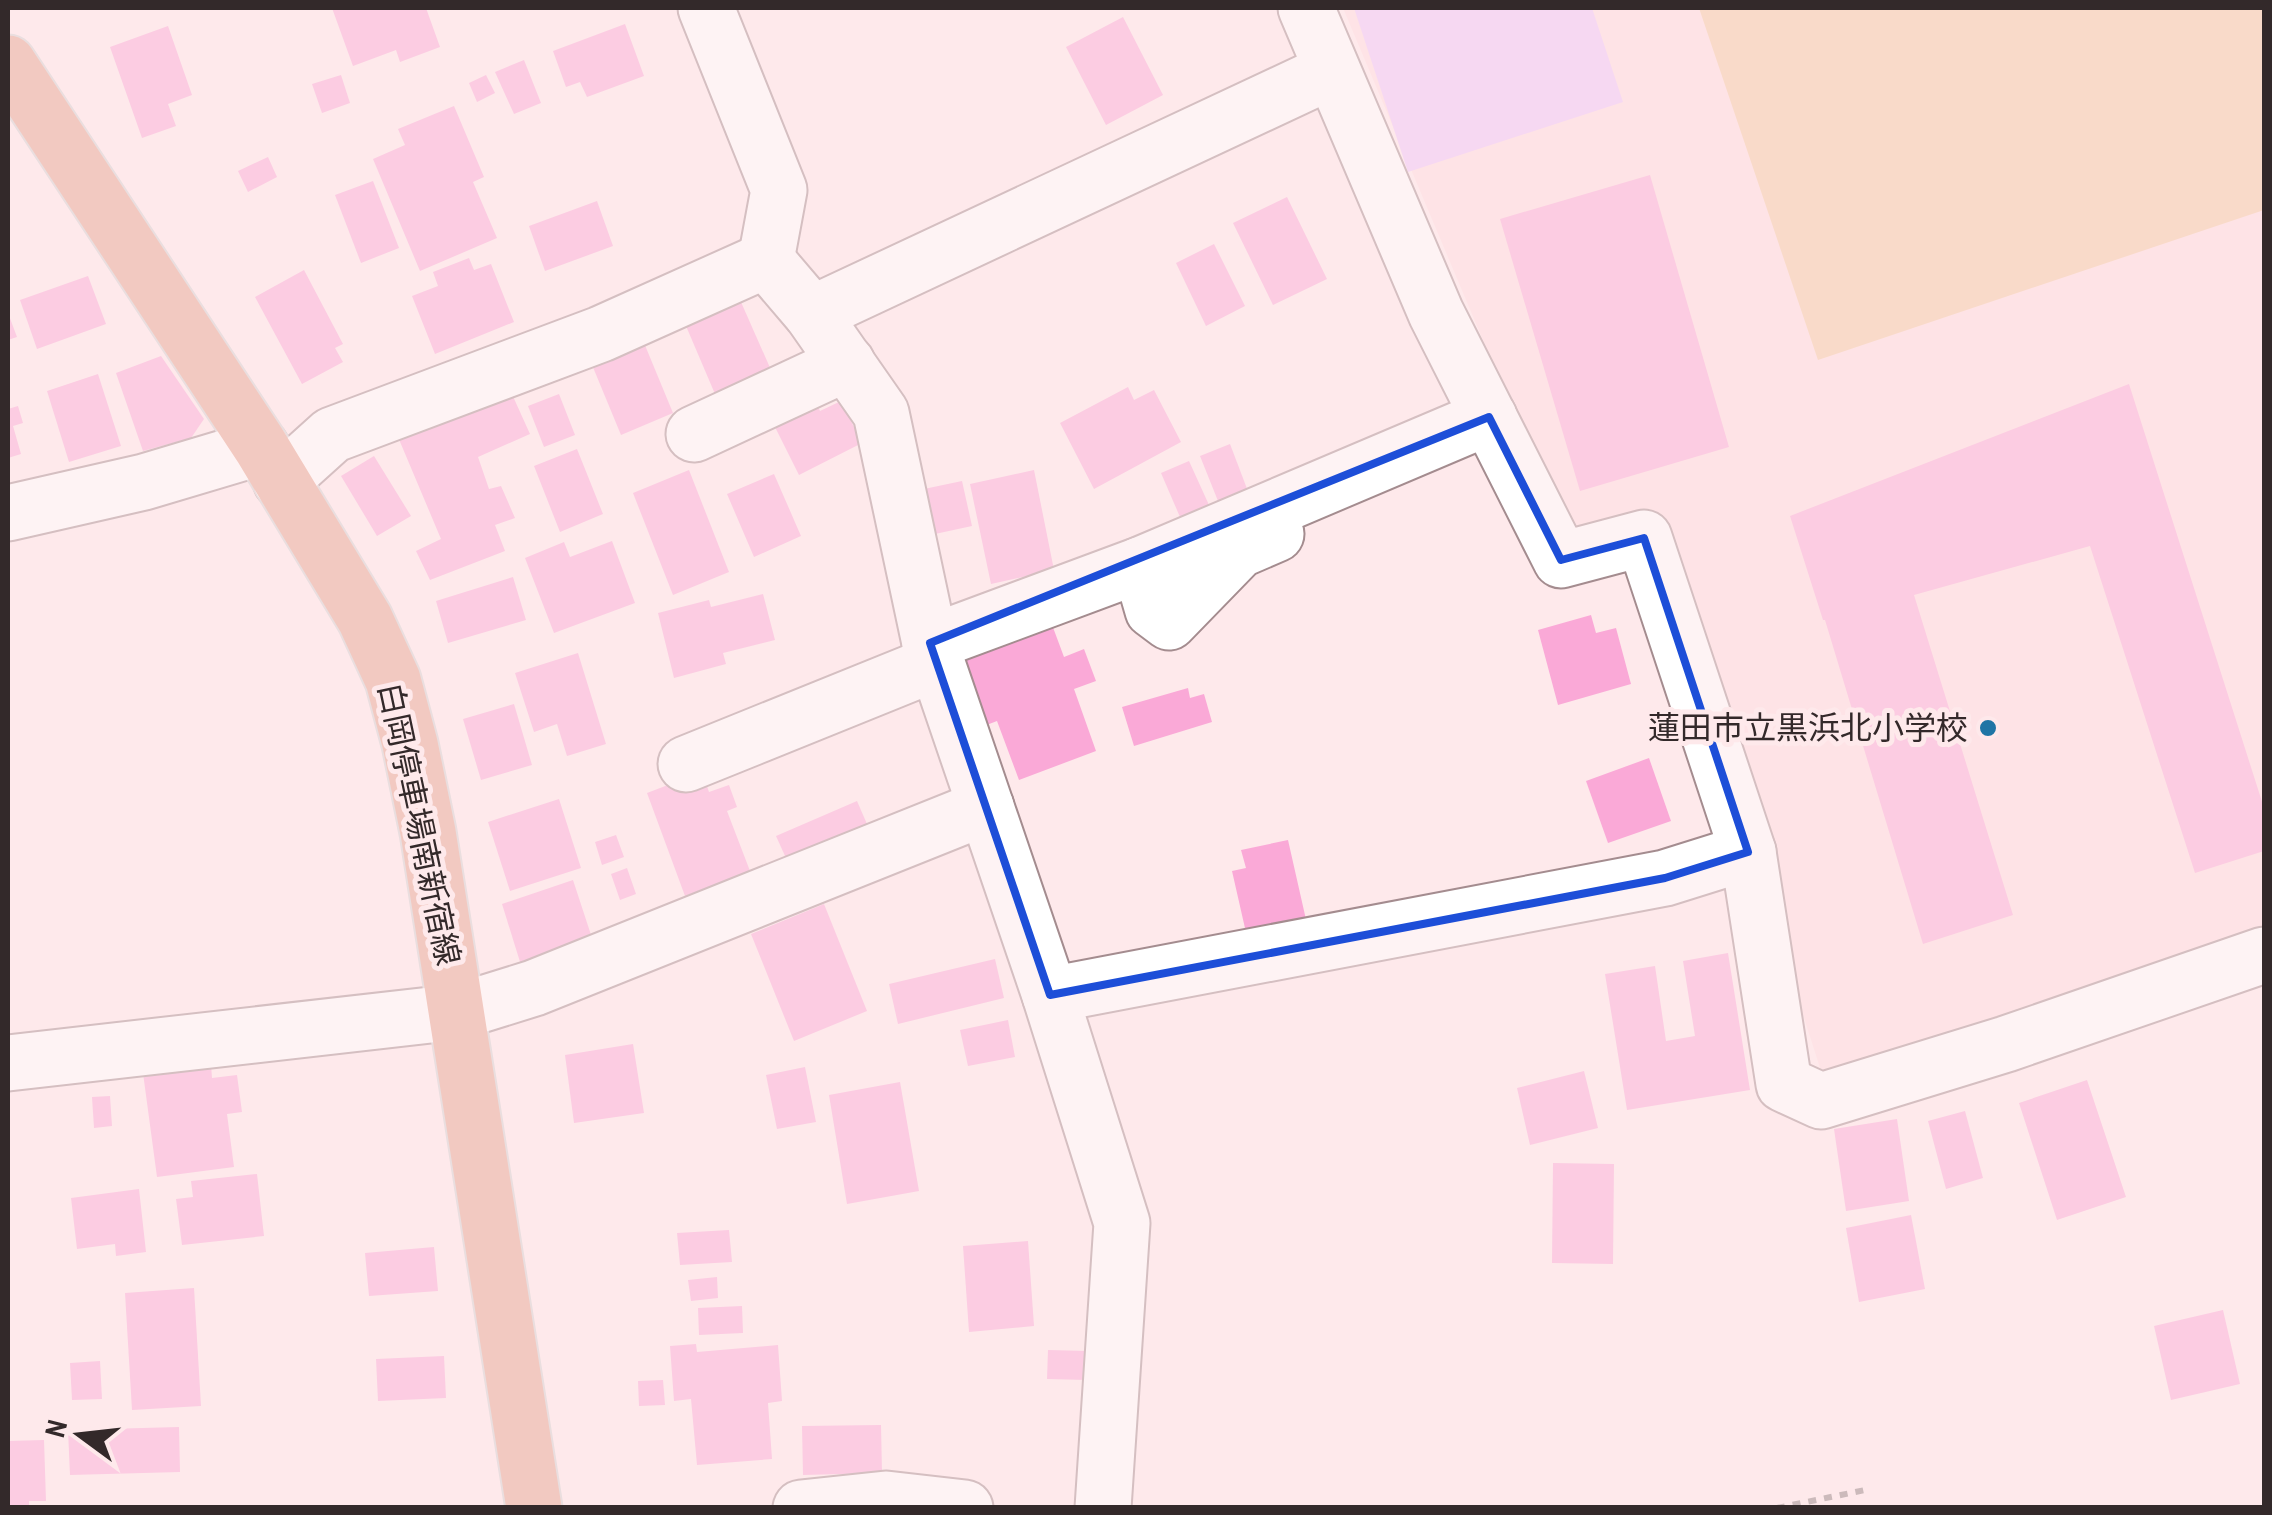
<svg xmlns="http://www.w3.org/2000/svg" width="2272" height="1515" font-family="'Archivo Narrow','Noto Sans JP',sans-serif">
<rect width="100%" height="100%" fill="#fee9eb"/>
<path fill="#ffdcdf" d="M1343,8H2264V926L1956,1037L1821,1071L1643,513L1563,530Z"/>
<path fill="#f4c8a0" d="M1699,8H2264V210L1818,360Z"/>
<path fill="#eec3fb" d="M1354,8H1592L1623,102L1408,172Z"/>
<g fill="#faa9d7">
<path d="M332,8H426L440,47L400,62L396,50L353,66Z"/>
<path d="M1123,17L1163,95L1106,125L1066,47Z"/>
<path d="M625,24L644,76L587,97L580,82L566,87L553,51Z"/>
<path d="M168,26L192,95L168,104L176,126L142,138L110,47Z"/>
<path d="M524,60L541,103L514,114L495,72Z"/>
<path d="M341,75L350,103L322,113L312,84Z"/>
<path d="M486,75L495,93L477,102L469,83Z"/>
<path d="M454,106L484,177L473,182L497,238L420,271L373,159L405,145L398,129Z"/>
<path d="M268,157L277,177L248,192L238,171Z"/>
<path d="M1650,175L1729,447L1580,491L1500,219Z"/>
<path d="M373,181L399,248L361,263L335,195Z"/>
<path d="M1287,197L1327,279L1273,305L1233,223Z"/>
<path d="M597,201L613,246L545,271L529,226Z"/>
<path d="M1214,244L1245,306L1206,326L1176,263Z"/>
<path d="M469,258L474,270L491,264L514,322L435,354L412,296L438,286L433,272Z"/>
<path d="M304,270L343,344L335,348L343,362L302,384L255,297Z"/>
<path d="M88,276L106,324L37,349L20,300Z"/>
<path d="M741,302L771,370L715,394L686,326Z"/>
<path d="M8,313L17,337L8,340Z"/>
<path d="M642,338L673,413L621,435L590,360Z"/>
<path d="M161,356L204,419L191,438L143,451L116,373Z"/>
<path d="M98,374L121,446L69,462L47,391Z"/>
<path d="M2129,384L2264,808V851L2195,873L2090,546L1914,595L2013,915L1923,944L1825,620H1823L1790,516Z"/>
<path d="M1128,387L1134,400L1154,390L1181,442L1094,489L1060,423Z"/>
<path d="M511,392L530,434L478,457L489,489L501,486L515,518L495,525L505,551L430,580L416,551L441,539L398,437Z"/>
<path d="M559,394L575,435L544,447L528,406Z"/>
<path d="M841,401L862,443L799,475L774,425L816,403L820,411Z"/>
<path d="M18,406L23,423L13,426L21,454L8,458V409Z"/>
<path d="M1230,444L1249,494L1220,506L1200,456Z"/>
<path d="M577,449L603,514L560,532L534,466Z"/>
<path d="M374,456L411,516L377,536L341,476Z"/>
<path d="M1189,461L1209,505L1180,517L1161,473Z"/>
<path d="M689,470L729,572L673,595L633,493Z"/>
<path d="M1034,470L1054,570L991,584L970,484Z"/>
<path d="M774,474L801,536L754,557L727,494Z"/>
<path d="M962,481L972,526L935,534L924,489Z"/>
<path d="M612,541L635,603L554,633L525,558L564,542L570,557Z"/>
<path d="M513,577L526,620L448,643L436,601Z"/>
<path d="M763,594L775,640L723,653L726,664L674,678L658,613L709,600L711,607Z"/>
<path d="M1591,615L1596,633L1616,628L1631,684L1558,705L1538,630Z"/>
<path d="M1051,622L1064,657L1084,649L1096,681L1074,689L1096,751L1019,780L997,721L984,726L959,656Z"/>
<path d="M578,653L606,744L567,756L557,724L534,732L515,673Z"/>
<path d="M1188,688L1190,698L1204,694L1212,722L1134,746L1122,707Z"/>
<path d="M514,704L532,765L481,780L463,719Z"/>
<path d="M1649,758L1671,821L1608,843L1586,781Z"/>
<path d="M702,772L709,792L729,785L737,807L727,811L750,871L685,896L647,793Z"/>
<path d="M559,799L581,868L510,891L488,822Z"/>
<path d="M857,801L870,831L790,867L776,836Z"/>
<path d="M616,835L624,857L602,865L595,842Z"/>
<path d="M1288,840L1307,924L1247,937L1232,871L1246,868L1241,850Z"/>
<path d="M627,868L636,894L620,900L611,874Z"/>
<path d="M573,880L593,941L521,965L502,904Z"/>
<path d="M824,904L867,1011L794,1041L751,934Z"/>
<path d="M1728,953L1750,1090L1627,1110L1605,974L1655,966L1666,1041L1695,1036L1683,961Z"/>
<path d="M995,959L1004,998L898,1024L889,984Z"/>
<path d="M1008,1020L1015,1057L968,1066L960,1030Z"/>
<path d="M633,1044L644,1113L574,1123L565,1055Z"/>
<path d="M211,1064L212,1078L237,1075L242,1112L227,1114L234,1167L157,1177L143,1073Z"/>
<path d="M805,1067L816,1122L777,1129L766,1075Z"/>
<path d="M1584,1071L1598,1128L1530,1145L1517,1088Z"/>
<path d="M2087,1080L2126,1197L2057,1220L2019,1103Z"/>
<path d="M900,1082L919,1191L847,1204L829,1095Z"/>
<path d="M110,1096L112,1126L94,1128L92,1097Z"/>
<path d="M1965,1111L1983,1178L1946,1189L1928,1121Z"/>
<path d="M1897,1119L1909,1201L1846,1211L1834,1129Z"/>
<path d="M1553,1163L1614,1164L1613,1264L1552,1263Z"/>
<path d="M257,1174L264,1236L182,1245L176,1199L193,1197L191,1181Z"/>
<path d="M139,1189L146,1252L116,1256L115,1244L77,1249L71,1198Z"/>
<path d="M1911,1215L1925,1289L1859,1302L1846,1228Z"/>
<path d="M729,1230L732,1262L680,1265L677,1233Z"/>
<path d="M1028,1241L1034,1326L969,1332L963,1246Z"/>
<path d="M434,1247L438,1291L369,1296L365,1253Z"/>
<path d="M717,1277L718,1298L691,1301L688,1280Z"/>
<path d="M194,1288L201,1406L132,1410L125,1293Z"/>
<path d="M742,1306L743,1333L699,1335L698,1308Z"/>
<path d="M2223,1310L2240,1384L2171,1400L2154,1326Z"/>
<path d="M696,1344L697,1352L778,1345L782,1401L768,1403L772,1459L697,1465L691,1399L674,1401L670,1346Z"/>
<path d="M1048,1350L1088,1351L1087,1380L1047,1379Z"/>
<path d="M444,1356L446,1398L378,1401L376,1359Z"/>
<path d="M100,1361L102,1399L72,1400L70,1363Z"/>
<path d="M663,1380L665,1405L639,1406L638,1381Z"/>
<path d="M881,1425L882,1473L803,1475L802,1426Z"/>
<path d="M179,1427L180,1472L70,1475L68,1430Z"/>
<path d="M44,1440L46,1501H29V1508H8V1441Z"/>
</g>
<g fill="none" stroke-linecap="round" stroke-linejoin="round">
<defs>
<g id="minor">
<path d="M706,8L779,190L766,260"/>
<path d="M1306,8L1436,313L1561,560L1644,538L1748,852L1784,1084L1821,1101L2006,1044L2264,955"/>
<path d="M766,260L812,314L881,413L930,643L1050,995L1122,1223L1103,1508"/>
<path d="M812,314L1331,71"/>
<path d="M694,434L847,363"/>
<path d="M281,481L332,435L601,334L766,260"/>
<path d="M8,513L144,482L261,447"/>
<path d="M1140,565L1153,610L1169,622L1239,550L1276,534"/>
<path d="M930,643L1140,565L1489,417"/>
<path d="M686,764L936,663"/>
<path d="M1050,995L1665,878L1748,852"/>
<path d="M8,1063L457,1012L534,988L986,807"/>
<path d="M801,1508L886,1499L965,1508"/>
</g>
<path id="major" d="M8,63L261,447L365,619L393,680L410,744L428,832L534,1508"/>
</defs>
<use href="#minor" stroke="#a48c8f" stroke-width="59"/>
<use href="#major" stroke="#d2d0d0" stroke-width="59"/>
<path stroke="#908182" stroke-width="6" stroke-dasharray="8 8" stroke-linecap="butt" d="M1777,1508L1870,1489"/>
<use href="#minor" stroke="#fff" stroke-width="55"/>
<use href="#major" stroke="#e5a38e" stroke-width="55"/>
</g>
<path d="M0 0H2272V1515H0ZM1489,417L1561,560L1644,538L1748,852L1665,878L1050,995L930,643Z" fill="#fee9eb" fill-opacity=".55" fill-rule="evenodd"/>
<path fill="none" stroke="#1d4ed8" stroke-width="8" stroke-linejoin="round" d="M1489,417L1561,560L1644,538L1748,852L1665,878L1050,995L930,643Z"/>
<circle fill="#1f75a5" stroke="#fee9eb" stroke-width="4" cx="1988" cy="728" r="10"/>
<g text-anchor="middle" stroke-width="10" stroke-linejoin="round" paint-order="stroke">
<g font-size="32" fill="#33292a" stroke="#fee9eb" text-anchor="end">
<text x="1968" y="739">蓮田市立黒浜北小学校</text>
</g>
<g font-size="32" fill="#33292a" stroke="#fee9eb">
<text transform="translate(419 824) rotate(78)" y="11">白岡停車場南新宿線</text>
</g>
</g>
<rect width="2272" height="1515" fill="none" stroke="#33292a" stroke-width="20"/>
<g transform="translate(80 1435) rotate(285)" stroke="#fee9eb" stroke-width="8" paint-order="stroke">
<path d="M0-8L18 38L0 25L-18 38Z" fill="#33292a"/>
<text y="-15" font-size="28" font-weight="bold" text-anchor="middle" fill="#33292a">N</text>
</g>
</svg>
